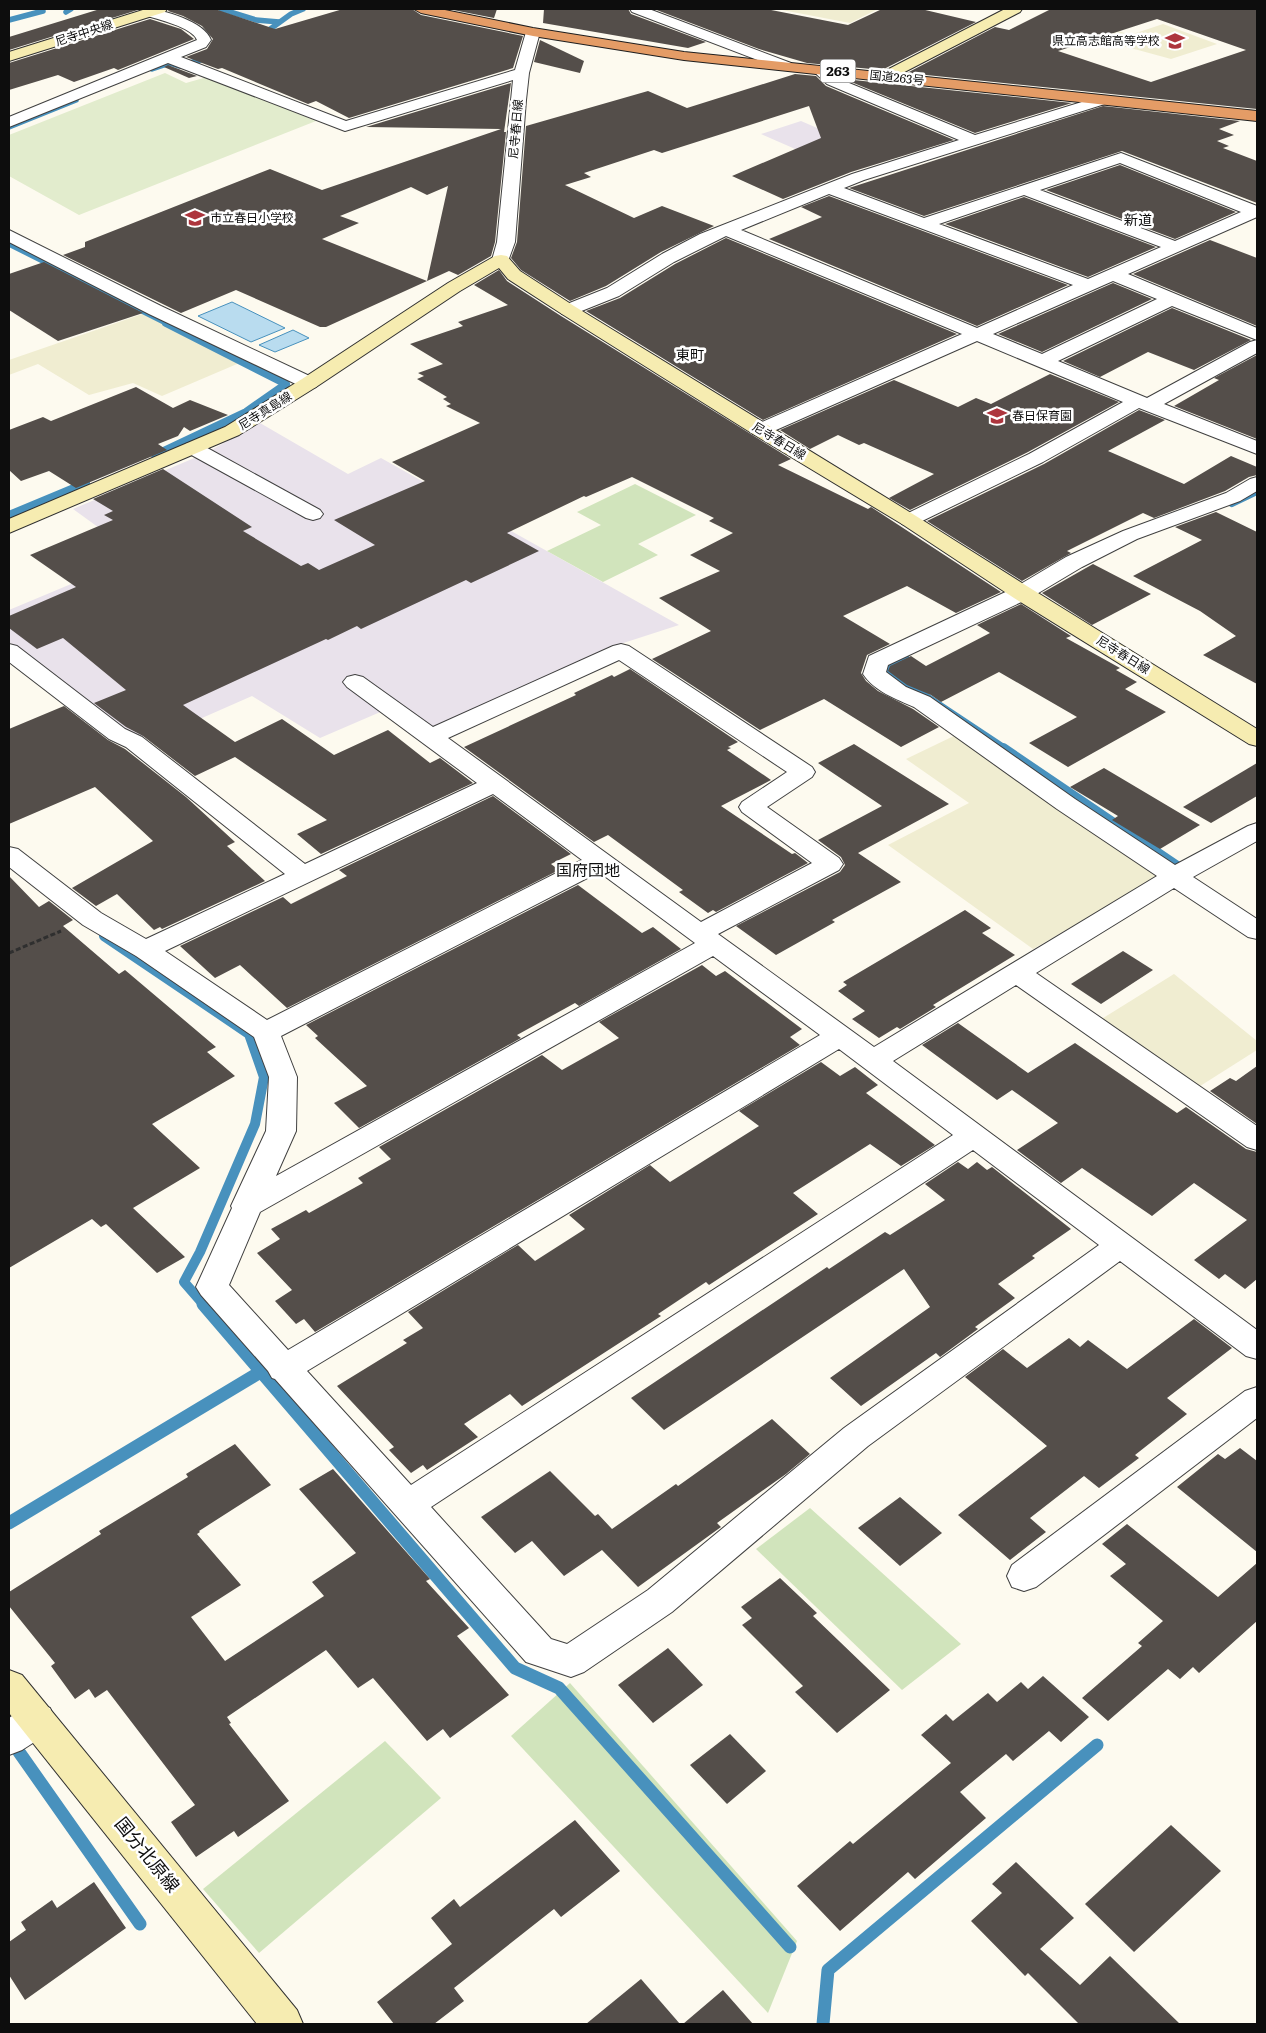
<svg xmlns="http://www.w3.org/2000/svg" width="1266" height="2033" font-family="Literata,'Noto Sans JP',serif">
<rect width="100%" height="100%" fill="#fdfaef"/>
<g fill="#e9e2eb">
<path d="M801,121L838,137L825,162L761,134Z"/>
<path d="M260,423L348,474L381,458L679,625L608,648L419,734L385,710L320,738L252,696L152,740L123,729L9,642V610L138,556L73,509L204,454Z"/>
</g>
<g fill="#f0edd1">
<path d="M777,9H878L850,23Z"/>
<path d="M1078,17L1130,35L1163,24L1217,44L1171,59L1127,47L1057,35Z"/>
<path d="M148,312L244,361L162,396L133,383L89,395L38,364L9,375V360Z"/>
<path d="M960,733L1162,875L1033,949L888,845L969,803L906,759Z"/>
<path d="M1174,974L1257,1041V1050L1197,1088L1100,1020Z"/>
</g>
<g fill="#d1e4bc">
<path d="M635,484L696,515L638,544L658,555L603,582L547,551L601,525L577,512Z"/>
<path d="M810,1508L961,1644L902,1690L756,1549Z"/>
<path d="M570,1683L797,1941L768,2013L511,1736Z"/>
<path d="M385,1741L441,1798L259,1953L203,1889Z"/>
</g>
<path fill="#e2eccd" d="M165,73L186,83L207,77L316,121L79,215L9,176V135Z"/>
<g fill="#b9dcef" stroke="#4891bd">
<path d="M232,302L285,328L251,342L198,316Z"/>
<path d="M293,330L309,338L275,352L259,345Z"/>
</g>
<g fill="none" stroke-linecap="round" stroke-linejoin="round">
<g stroke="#4891bd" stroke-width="5.5">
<path d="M221,9L256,20L279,22"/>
<path d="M66,12L71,9"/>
<path d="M9,20L43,11"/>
<path d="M262,35L291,14L303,9"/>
<path d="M152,69L170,63L180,66L210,57"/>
<path d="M9,127L76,100"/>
<path d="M9,244L168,324"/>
</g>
<g stroke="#4891bd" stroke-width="8">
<path d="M155,455L246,412L286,384L166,323"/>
<path d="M1232,503L1257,491"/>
<path d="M9,515L86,483"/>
<path d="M905,656L896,660L889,672L1005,749"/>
</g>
<g stroke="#4891bd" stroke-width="10">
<path d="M1003,748L1186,872"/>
<path d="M104,936L249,1034L264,1077L255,1124L200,1252L184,1282L204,1305"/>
</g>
<g stroke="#4891bd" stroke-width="13">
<path d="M203,1304L515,1668L559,1688L790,1947"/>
<path d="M9,1523L262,1371"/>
<path d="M19,1752L140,1924"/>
<path d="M823,2024L828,1970L1097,1745"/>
</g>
</g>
<g fill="#544e4a" fill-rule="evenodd">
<path d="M100,9H141L9,50V37Z"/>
<path d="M169,9H215L275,29L343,9H412L421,15L523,36L513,68L349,118L316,101L308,104L222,68L218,69L186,57L207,49L213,39L202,26L183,16L168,11Z"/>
<path d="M448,9H497L494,18Z"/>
<path d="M544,9H628L631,14L706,42L688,48L543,23Z"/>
<path d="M654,9H766L848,25L882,9H921L976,22L882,70L807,63L759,49Z"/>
<path d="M1051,9H1257V109L907,73L995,27L1009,30ZM1157,19L1246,50L1151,82L1058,51Z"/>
<path d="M150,19L181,29L194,39L118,70L114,68L74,82L58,75L9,90V63Z"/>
<path d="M540,40L584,61L580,73L534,62Z"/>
<path d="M168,65L197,76L189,78L164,67Z"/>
<path d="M795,74L816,76L826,86L954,140L851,172L783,199L732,176L821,138L809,106L662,153L654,150L584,173L591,177L565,185L634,218L662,206L714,226L661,252L606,286L570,301L521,270L511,258L517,242L526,126L648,91L687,108Z"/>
<path d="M844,79L1072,103L975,133Z"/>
<path d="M511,83L504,132H506L495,242L491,256L458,275L449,271L326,327H320L236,290L181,313L63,255L85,247V242L270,169L322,190L501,129L366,127ZM448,186L427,281L322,239L359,223L340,216L411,187L427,195Z"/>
<path d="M1103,106L1240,121L1219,129L1234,135L1217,141L1229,146L1223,148L1257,161V203L1122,151L924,216L849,188Z"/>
<path d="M1120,165L1236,212L1175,239L1046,190Z"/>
<path d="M829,196L1068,285L977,326L769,239L822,217L801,207Z"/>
<path d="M1024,197L1156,247L1088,277L945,224Z"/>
<path d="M726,238L957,334L763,420L586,311L620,298L675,264Z"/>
<path d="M1210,240L1257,258V326L1133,274Z"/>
<path d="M44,262L143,313L58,341L9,310V274Z"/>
<path d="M499,270L507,281L561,316L791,459L778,465L868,509L871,507L1001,592L956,613L907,586L843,616L890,644L867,655L861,673L866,681L878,691L913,709L939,727L901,747L824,699L760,730L652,659L711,631L659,598L720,571L690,555L733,533L709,521L714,518L632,477L586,497L584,496L507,533L539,551L471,583L466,580L361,629L357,626L328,640L326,639L183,705L235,742L282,719L334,755L388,730L430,763L440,758L473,783L321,854L297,834L327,820L235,757L195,776L143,736L126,727L94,703L126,690L63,638L37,649L9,628V616L76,587L30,555L113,520L104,515L113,511L93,499L163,469L252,527L243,531L301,566L308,563L319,570L375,545L334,520L425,481L392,462L480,423L446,406L451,404L443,399L447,397L417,379L424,376L418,373L443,364L410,344L463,326L458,322L508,305L474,285Z"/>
<path d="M1113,283L1152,299L1042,352L998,334Z"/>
<path d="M1172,308L1251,340L1194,370L1148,352L1100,377L1063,361Z"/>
<path d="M1257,355V439L1174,406L1219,380L1214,378Z"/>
<path d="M1050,374L1119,402L1028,452L910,510L889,498L934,474L864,443L859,445L838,435L810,449L780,430L894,380L958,407L976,398L991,404Z"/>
<path d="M136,387L173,408L190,400L228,415L190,431L184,427L178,436L158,444L167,450L76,488L49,471L21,481L9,470V430L43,417L51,421Z"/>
<path d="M1139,410L1165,420L1108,451L1184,484L1231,456L1257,467V475L1249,477L1225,491L1154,518L1143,513L1067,551L1071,553L1022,581L927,521L1044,464Z"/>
<path d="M1216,512L1257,532V684L1203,655L1236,636L1200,611L1133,576L1202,540L1175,527Z"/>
<path d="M1093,564L1151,594L1092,625L1042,593Z"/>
<path d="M1021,604L1071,636L1066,638L1120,668L1116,670L1137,682L1125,689L1166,712L1068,767L1029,743L1077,717L999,672L941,702L931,695L907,685L888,671L890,666L911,656L926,666L990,633L977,625Z"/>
<path d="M630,669L738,742L728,747L731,748L727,750L771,780L721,806L792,854L795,853L808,863L716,912L713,910L708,913L679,892L683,890L608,835L594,842L464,747L576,695L574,693L612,675L614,677Z"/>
<path d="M64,706L108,740L125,749L186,797L235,842L227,846L265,881L162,929L160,927L154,930L117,894L96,906L72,888L153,841L95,787L9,824V729Z"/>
<path d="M854,744L949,804L858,853L901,882L832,920L835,922L776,955L736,926L840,872L845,865L841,857L818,840L882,806L818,763Z"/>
<path d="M1257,763V796L1211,823L1183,807Z"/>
<path d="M1104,768L1200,825L1160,849L1112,820L1118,816L1070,787Z"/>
<path d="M493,796L571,854L551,864L559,870L287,1008L240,965L215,978L180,946L283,897L291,904L347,876L339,870Z"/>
<path d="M9,876L39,907L49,901L73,920L63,926L119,974L125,970L216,1047L207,1052L235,1076L152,1124L200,1168L133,1208L185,1257L157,1273L106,1224L101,1227L92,1219L9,1268Z"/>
<path d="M578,885L642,933L653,927L681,949L579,1006L575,1003L517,1035L521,1038L359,1128L334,1103L367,1086L315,1038L318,1036L306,1025Z"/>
<path d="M965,910L991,928L982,933L1015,955L933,1005L936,1007L900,1029L897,1027L879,1038L852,1019L865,1011L838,991L847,985L843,982Z"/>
<path d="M1123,951L1153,970L1101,1004L1071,984Z"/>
<path d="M702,965L716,976L725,971L802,1029L790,1037L800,1045L315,1332L304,1319L296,1324L275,1301L292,1290L257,1253L280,1239L271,1229L306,1210L309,1213L363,1183L358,1178L391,1159L379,1147L542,1055L562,1070L619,1038L599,1022Z"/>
<path d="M958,1023L1028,1073L1075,1043L1177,1113L1186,1107L1246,1149L1257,1152V1279L1245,1289L1225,1274L1219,1279L1194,1260L1247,1220L1194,1183L1152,1216L1082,1168L1061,1183L1017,1150L1058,1123L1012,1090L997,1100L922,1045Z"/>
<path d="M821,1062L840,1076L855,1067L878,1085L866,1093L935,1145L901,1166L870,1144L793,1193L818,1214L709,1285L706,1282L658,1314L661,1316L522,1406L510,1394L464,1424L478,1437L427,1470L423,1465L411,1473L389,1450L394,1447L337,1386L407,1343L403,1340L423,1328L408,1312L518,1245L535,1261L585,1229L569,1215L650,1165L670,1182L759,1126L739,1111Z"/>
<path d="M1257,1066V1124L1210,1091L1230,1078L1236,1081Z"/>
<path d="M958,1162L968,1169L977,1162L987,1170L992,1167L1071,1229L1032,1256L1035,1258L998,1284L1015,1298L975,1327L978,1329L940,1357L936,1353L861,1406L830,1378L930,1307L904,1269L664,1430L631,1398L827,1267L829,1269L885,1232L890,1235L945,1200L925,1184Z"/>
<path d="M1194,1319L1232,1348L1167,1398L1187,1414L1135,1455L1139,1458L1099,1488L1084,1476L1030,1518L1046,1532L1010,1560L958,1515L1047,1446L965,1377L1003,1349L1027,1368L1069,1338L1080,1347L1088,1340L1127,1369Z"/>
<path d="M772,1419L810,1454L786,1474L717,1523L721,1527L638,1587L602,1550L564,1576L532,1541L515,1553L481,1517L550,1471L595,1516L598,1514L612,1529L676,1484L678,1486Z"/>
<path d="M235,1444L271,1485L199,1531L200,1532L197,1534L241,1585L191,1617L225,1661L324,1596L312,1582L356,1553L299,1489L333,1469L430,1579L426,1581L469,1628L457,1636L509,1695L450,1738L443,1729L427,1741L373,1678L358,1688L326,1650L227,1717L231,1723L229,1724L289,1801L238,1837L234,1831L196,1857L171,1822L195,1805L107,1690L95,1698L89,1689L75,1699L51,1666L55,1663L9,1606V1592L101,1534L99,1531L188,1477L186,1474Z"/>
<path d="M1240,1448L1257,1461V1552L1177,1487L1218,1454L1225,1459Z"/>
<path d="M900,1497L942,1533L900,1566L858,1528Z"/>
<path d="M1127,1524L1218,1597L1257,1563V1621L1199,1673L1193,1667L1180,1679L1168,1669L1108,1721L1082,1698L1142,1646L1138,1643L1163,1621L1110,1576L1126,1564L1102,1544Z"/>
<path d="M780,1578L817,1613L813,1616L890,1690L837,1733L795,1692L803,1686L742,1625L752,1618L741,1607Z"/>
<path d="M668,1648L703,1685L653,1723L618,1685Z"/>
<path d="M1043,1676L1089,1717L1061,1742L1049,1731L1013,1761L1006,1754L960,1792L986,1818L915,1879L908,1872L840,1931L797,1886L850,1841L853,1844L951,1763L921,1735L946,1714L953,1721L988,1693L997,1702L1021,1682L1028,1689Z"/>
<path d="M730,1734L766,1771L727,1804L690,1765Z"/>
<path d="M575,1820L620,1871L561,1917L554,1909L454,1988L464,2001L434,2024H394L377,2002L452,1944L431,1918L454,1899L460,1907Z"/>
<path d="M1171,1825L1221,1871L1134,1952L1085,1904Z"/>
<path d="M1016,1862L1074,1918L1040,1949L1080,1985L1110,1956L1180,2024H1079L1028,1973L1025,1976L971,1921L1002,1893L992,1884Z"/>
<path d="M94,1882L126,1928L25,2000L9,1975V1942L26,1930L21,1922L52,1900L57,1908Z"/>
<path d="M641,1979L680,2024H586Z"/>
<path d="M723,1990L753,2024H683Z"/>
</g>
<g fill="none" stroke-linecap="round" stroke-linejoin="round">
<defs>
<g id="street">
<path d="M145,9C163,9 205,22 211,40L206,47L181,57L346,121L515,70L526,32L528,29H538L540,32L529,73L526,100L515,242L507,264L501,265L495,264L492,260L497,242L513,80L345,131L168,63L9,127V117L197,40C192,27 157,19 144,15L142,12Z"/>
<path d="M630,9H649L791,63L793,66L791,69H781L632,12Z"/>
<path d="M819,66L824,67L837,78L975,135L1098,97H1108L1111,100L1108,103L864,180L844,188L924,218L1121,153L1257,206V217L1128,274L1257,328V353L1164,404L1257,441V454L1139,408L1043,462L916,524L909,526L902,524L899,520L902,516L1029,454L1123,402L977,341L767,434L760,436L753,434L750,430L753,426L962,334L726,236L674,262L619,296L574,314L568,315L562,314L559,310L562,306L607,288L662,254L700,234L852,174L959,140L827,84L812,70L814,67ZM1120,163L1241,212L1175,241L1040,190ZM829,194L1073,285L977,328L741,230ZM1024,195L1161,247L1088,279L939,224ZM1113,281L1157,299L1042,354L993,334ZM1172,306L1257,340L1250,342L1147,398L1058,361Z"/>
<path d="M9,230L161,306L316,379L319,383L316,387L309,389L302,387L149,314L9,242Z"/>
<path d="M193,442L200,444L320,510L323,514L320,518L313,520L306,518L186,452L183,448L186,444Z"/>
<path d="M1257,477V491L1240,501L1137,539L1082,567L1030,598L888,665L886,672L906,687L930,697L1075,799L1175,865L1248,826L1257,823V841L1193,877L1257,919V939L1248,937L1174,888L1036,973L1257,1126V1150L1247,1147L1016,985L893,1061L1257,1330V1359L1246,1356L1120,1261L868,1446L672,1612L584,1672L571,1677L526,1662L275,1379L272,1378L268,1371L201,1295L196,1287L232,1208L231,1206L266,1131L269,1077L254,1037L136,956L83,925L9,867V847L18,849L101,913L146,939L285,874L126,747L109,739L9,662V644L17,646L125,729L142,737L305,864L477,783L347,687L343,682L347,677L355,675L363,677L433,727L613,646L621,644L629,646L812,767L815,772L812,777L767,807L839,858L843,864L839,870L718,934L874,1047L1157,876L1057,809L914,707C896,699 874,691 863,674L869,656L1014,588L1066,557L1123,531L1226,493L1250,479ZM619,660L787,772L742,802L739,807L742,812L812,863L701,922L448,738ZM493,794L582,860L267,1020L165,951ZM599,872L695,943L276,1176L296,1131L297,1077L281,1036ZM713,956L820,1035L288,1350L229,1285L260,1212ZM839,1049L953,1135L411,1485L307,1371ZM973,1150L1099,1245L844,1428L648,1590L567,1644L551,1639L431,1507Z"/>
<path d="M1257,1387V1418L1036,1587L1024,1591L1012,1587L1007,1576L1012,1565L1245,1391Z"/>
<path d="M37,1703L50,1708L55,1720L50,1732L22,1750L9,1755V1718L24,1708Z"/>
</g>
<g id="secondary">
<path d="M146,9H167L165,12L9,61V52Z"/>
<path d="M1005,9H1022L1020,12L891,79H881L879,76L881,73Z"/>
<path d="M501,255L507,256L520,271L574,306L916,516L1030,588L1257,729V746L1249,744L1014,598L902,524L753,434L562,314L508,279L499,268L460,291L316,387L239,435L9,533V519L225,427L302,379L448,283L495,256Z"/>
<path d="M9,1670L22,1675L297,2010L303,2024H257L9,1713Z"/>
</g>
<path id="highway" d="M414,9H440L533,28L684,52L1257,111V121L684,60L533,36L421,13Z"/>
</defs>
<use href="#street" stroke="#404040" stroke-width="2"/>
<use href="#secondary" stroke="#2f2f2f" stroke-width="2"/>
<use href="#highway" stroke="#1e1e1e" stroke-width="2"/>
<path stroke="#2f2f2f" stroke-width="3" stroke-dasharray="5 2.5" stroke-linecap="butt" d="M9,953L61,931"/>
<use href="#street" fill="#fff" fill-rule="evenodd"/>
<use href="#secondary" fill="#f6ecb1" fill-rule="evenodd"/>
<use href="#highway" fill="#e49c66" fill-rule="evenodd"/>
</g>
<defs>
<symbol id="school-bare" viewBox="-9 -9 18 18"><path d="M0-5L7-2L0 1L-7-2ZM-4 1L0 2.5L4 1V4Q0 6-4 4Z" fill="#ad353d" stroke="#fff" stroke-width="2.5" paint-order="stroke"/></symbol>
</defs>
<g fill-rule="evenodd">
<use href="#school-bare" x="1161" y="27" width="28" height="28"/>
<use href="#school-bare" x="181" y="204" width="28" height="28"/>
<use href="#school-bare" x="983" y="402" width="28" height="28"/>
</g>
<g text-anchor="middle" stroke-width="5" stroke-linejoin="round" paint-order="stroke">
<g font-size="12" fill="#0d0d0d" stroke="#fff">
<text transform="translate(84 33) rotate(-18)" y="4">尼寺中央線</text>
<text transform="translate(897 78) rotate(6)" y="4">国道263号</text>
<text transform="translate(516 129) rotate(-85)" y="4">尼寺春日線</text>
<text transform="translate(265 411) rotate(-32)" y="4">尼寺真島線</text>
<text transform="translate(779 441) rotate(31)" y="4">尼寺春日線</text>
<text transform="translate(1123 655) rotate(32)" y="4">尼寺春日線</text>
</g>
<g font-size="12" fill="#0d0d0d" stroke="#fff" text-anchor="start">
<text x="1160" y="45" text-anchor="end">県立高志館高等学校</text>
<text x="210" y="222">市立春日小学校</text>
<text x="1012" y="420">春日保育園</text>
</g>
<rect fill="#fff" stroke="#565656" stroke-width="1" x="820.5" y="59.5" width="35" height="23" rx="4"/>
<g font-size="14" font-weight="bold" fill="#0d0d0d">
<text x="838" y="76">263</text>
</g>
<g font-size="14" fill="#0d0d0d" stroke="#fff">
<text x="1138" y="225">新道</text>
<text x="690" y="360">東町</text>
</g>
<g font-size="16" fill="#0d0d0d" stroke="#fff">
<text x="588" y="876">国府団地</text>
</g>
<g font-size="18" fill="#0d0d0d" stroke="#fff">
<text transform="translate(147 1855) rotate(51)" y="6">国分北原線</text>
</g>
</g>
<rect width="1266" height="2033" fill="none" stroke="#0d0d0d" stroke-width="20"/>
</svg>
